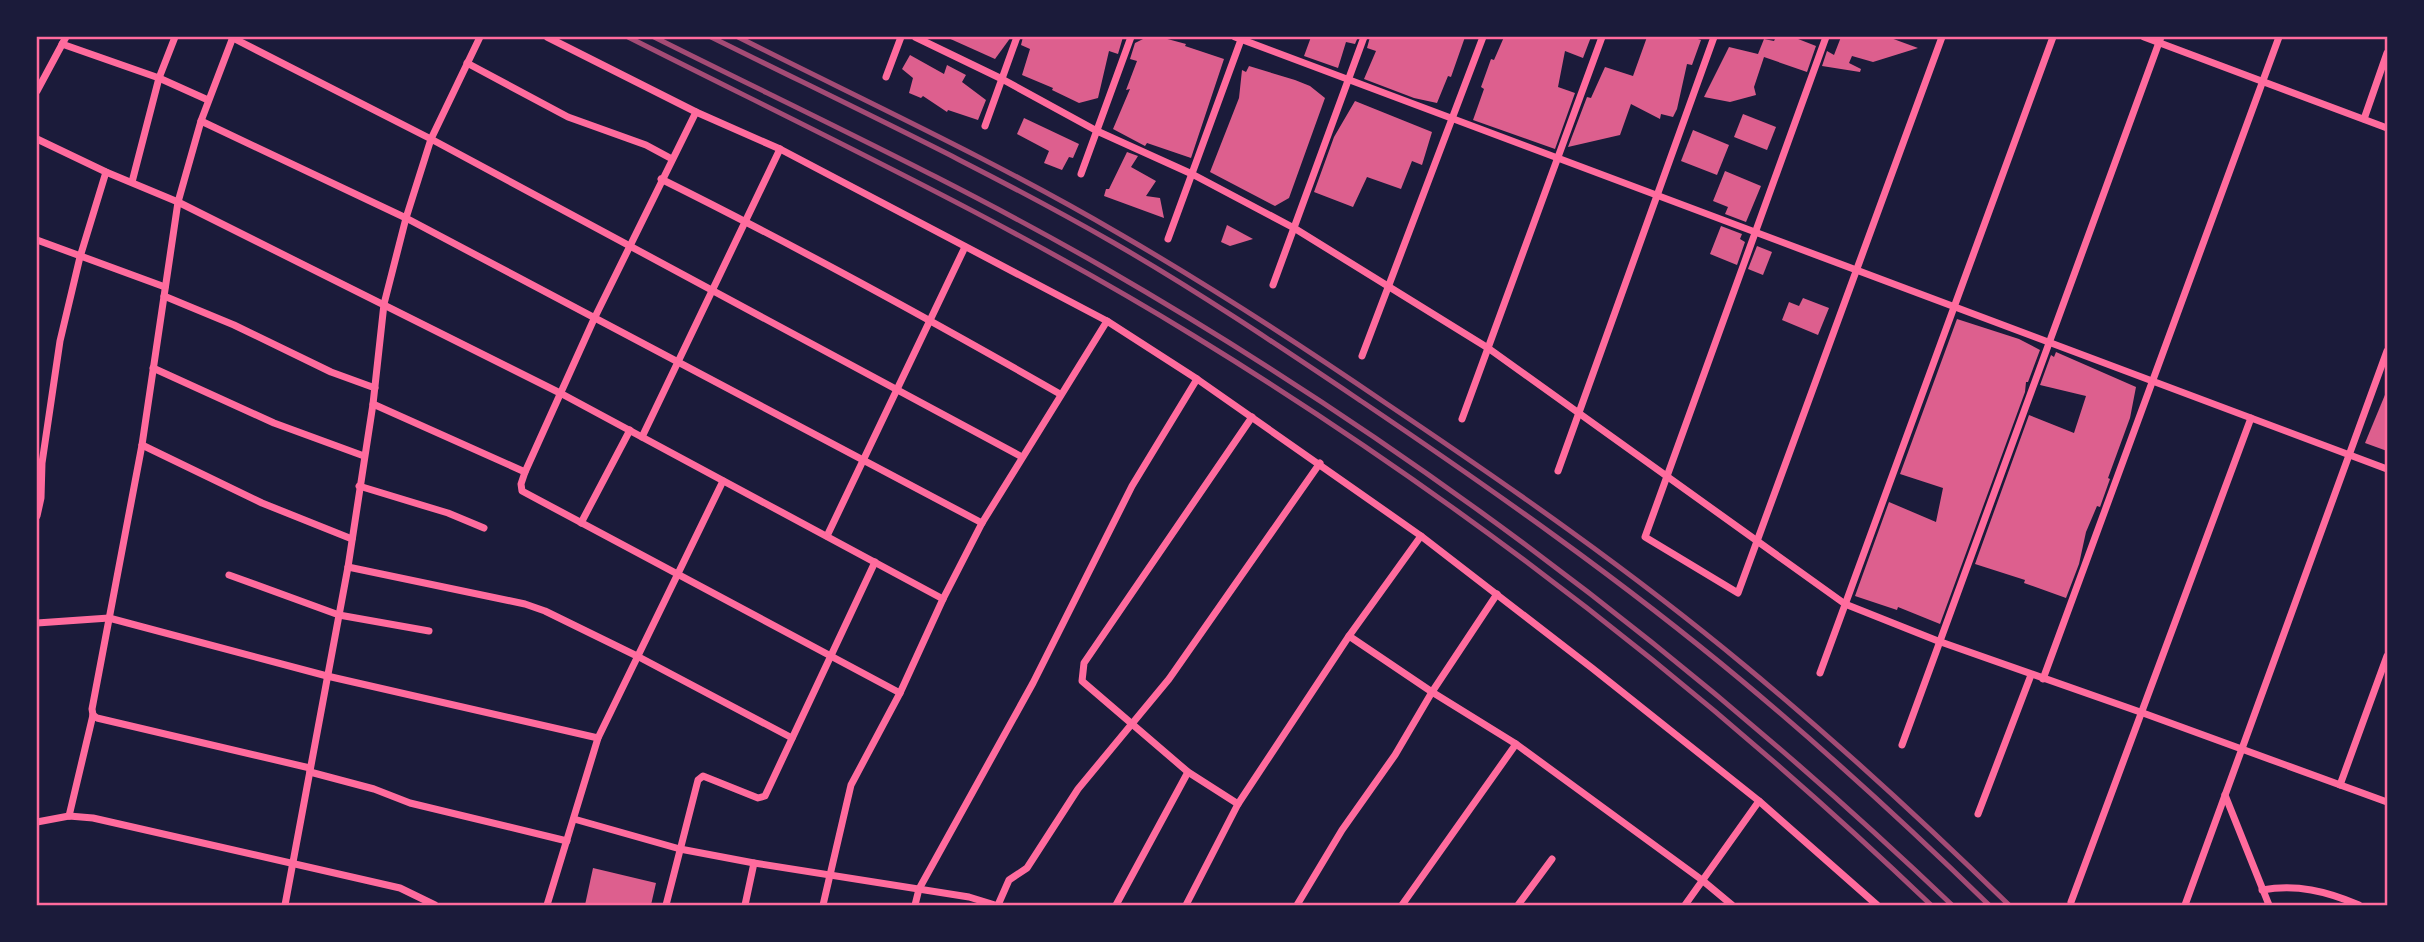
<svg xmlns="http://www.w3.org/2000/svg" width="2424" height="942" font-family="Barlow,sans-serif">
<rect width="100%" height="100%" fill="#1b1b3a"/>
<g fill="#dd5f8e">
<path d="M946,37H1011L995,59Z"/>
<path d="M1023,37H1123L1118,54L1109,51L1098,98L1079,103L1052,90L1053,88L1022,75L1030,49L1021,45Z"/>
<path d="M1147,37H1160L1186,44L1185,46L1224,59L1191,158L1147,143L1145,146L1113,129L1130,89L1126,90L1137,61L1130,59L1135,43Z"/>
<path d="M1311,37H1358L1355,44L1346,42L1338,68L1304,56Z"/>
<path d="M1370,37H1465L1451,77L1448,76L1437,103L1414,98L1364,79L1376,51L1367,48Z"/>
<path d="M1504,37H1591L1583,58L1565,51L1558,87L1575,93L1555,149L1473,120L1484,89L1481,87L1491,59L1494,60Z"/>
<path d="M1647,37H1692L1701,40L1692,65L1687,64L1677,109L1673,117L1661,114L1660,119L1631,104L1620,135L1568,147L1587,97L1591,98L1605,67L1633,76Z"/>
<path d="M1776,37H1793L1816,46L1807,72L1764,57L1754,87L1756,95L1730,102L1704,97L1729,47L1758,54L1764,39L1774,41Z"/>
<path d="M1841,37H1888L1918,48L1873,62L1852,56L1849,63L1861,69L1860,72L1822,66L1827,51L1834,55Z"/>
<path d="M910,55L944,74L947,65L966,75L962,82L986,100L978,120L948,110L947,112L923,96L921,98L909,93L913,78L902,69Z"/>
<path d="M1249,66L1295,80L1310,86L1325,98L1289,198L1275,206L1210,172L1239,98L1242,70L1246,72Z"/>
<path d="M1355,101L1432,132L1422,165L1412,161L1401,189L1367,177L1353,207L1314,192L1334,137Z"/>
<path d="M1743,114L1776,127L1767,150L1734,137Z"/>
<path d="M1024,118L1079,144L1073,158L1069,157L1062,170L1044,163L1049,151L1017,134Z"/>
<path d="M1693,130L1729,145L1717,175L1681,161Z"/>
<path d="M1127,152L1138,156L1131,167L1156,181L1146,196L1160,198L1164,218L1104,196L1106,189H1109Z"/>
<path d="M1725,171L1761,186L1746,222L1725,214L1728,207L1713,201Z"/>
<path d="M1227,225L1253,239L1230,246L1221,242Z"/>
<path d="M1721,226L1742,234L1740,239L1745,242L1737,265L1710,254Z"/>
<path d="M1757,246L1772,252L1763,275L1748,269Z"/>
<path d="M1803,298L1829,308L1818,335L1782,320L1789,302L1799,306Z"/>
<path d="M1957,319L2019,339L2040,350L2028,382H2026L2025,392L1940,624L1898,607L1897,610L1855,596L1889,502L1936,522L1943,488L1900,474Z"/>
<path d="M2056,352L2136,387L2130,418L2108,478L2110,479L2100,507L2097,506L2086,532L2079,564L2066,598L2024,583L2025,580L1975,564L2029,415L2074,433L2086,396L2040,385L2051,355L2054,357Z"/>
<path d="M2387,390V451L2365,443Z"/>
<path d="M593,868L656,883L651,905H585Z"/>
</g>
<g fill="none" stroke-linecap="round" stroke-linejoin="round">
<g stroke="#ff6b9d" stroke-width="7">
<path d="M231,37L431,139L1022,457"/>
<path d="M547,37L696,112L780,149L1107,321L1197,379L1421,536L1592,668L1759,801L1877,905"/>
<path d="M915,37L1002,79L1097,131L1192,174L1294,228L1488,348L1845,604L1938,641L2143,713L2387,802"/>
<path d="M1235,37L2387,469"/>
<path d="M1826,37L1645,537L1738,593L1942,37"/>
<path d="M2144,37L2387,128"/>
<path d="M62,44L159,78L208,100"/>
<path d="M467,63L568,117L646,145L672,159"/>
<path d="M886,77L901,37"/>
<path d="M37,91L66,37"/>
<path d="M696,112L594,319L525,472L521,484L522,491L900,693"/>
<path d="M2364,119L2387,53"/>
<path d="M201,121L406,218L982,523"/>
<path d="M985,126L1017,37"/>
<path d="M37,139L106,172L178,202L562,394L943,599"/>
<path d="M1081,174L1131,37"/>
<path d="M661,179C796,246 929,319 1060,394"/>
<path d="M132,182L159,78L175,37"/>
<path d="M1168,239L1242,37"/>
<path d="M37,240L165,287"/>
<path d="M1273,285L1364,37"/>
<path d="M164,296L234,325L331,372L375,388"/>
<path d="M1362,356L1483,37"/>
<path d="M153,368L274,423L364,456"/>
<path d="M373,404L525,472"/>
<path d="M1462,419L1602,37"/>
<path d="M642,437L780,149"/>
<path d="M142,445L262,503L352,539"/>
<path d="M1558,471L1714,37"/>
<path d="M359,486L448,513L484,528"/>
<path d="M37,516L41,498L42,463L60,341L80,257L106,172"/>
<path d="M581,523L630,430"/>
<path d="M827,536L965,247"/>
<path d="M348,567L525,604L545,611L637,656L792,738"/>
<path d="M229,575L339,615L429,631"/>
<path d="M37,623L109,618L327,676L598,738"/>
<path d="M1349,636L1432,692L1516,744L1702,880L1732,905"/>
<path d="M1820,673L2053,37"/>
<path d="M2043,679L2279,37"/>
<path d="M93,715L97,718L310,768"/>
<path d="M1902,745L2161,37"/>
<path d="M310,772L374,789L410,803L567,841"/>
<path d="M2340,785L2387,656"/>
<path d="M2225,795L2269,905"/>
<path d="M1238,804L1188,772L1082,681L1084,663L1252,417"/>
<path d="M1978,814L2031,675"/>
<path d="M69,816L93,715L92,709L142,445L178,202L201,121L233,37"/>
<path d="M574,819L680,849L754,863L969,897L995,905"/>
<path d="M37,822L69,816L93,818L400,888L435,905"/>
<path d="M2262,890C2297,884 2326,891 2359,905"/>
<path d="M2071,902L2251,418"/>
<path d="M285,905L348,567L373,404L384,304L406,218L431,139L480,37"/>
<path d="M547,905L598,738L723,481"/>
<path d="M666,905L698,780L703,776L758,798L765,796L875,562"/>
<path d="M745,905L754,863"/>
<path d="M823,905L851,785L900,693L943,599L982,523L1107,321"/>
<path d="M915,905L919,889L1033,683L1132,486L1197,379"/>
<path d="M998,905L1009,880L1027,868L1078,789L1169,679L1320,463"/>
<path d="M1116,905L1188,772"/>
<path d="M1186,905L1238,804L1349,636L1421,536"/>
<path d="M1297,905L1342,830L1395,755L1432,692L1497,594"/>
<path d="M1402,905L1516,744"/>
<path d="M1518,905L1552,859"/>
<path d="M1685,905L1759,801"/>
<path d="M2185,905L2387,351"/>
</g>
<g stroke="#a44b75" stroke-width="5">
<path d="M628,37C818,133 1012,224 1194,336C1460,499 1706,690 1931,905"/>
<path d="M654,37C804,112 957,183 1103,267C1410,444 1696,661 1952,905"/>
<path d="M711,37C846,104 983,168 1114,243C1199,292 1282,348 1364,403C1493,490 1621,580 1741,680C1826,751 1909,827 1989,905"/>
<path d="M738,37C865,101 995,161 1118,233C1210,286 1299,344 1387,404C1509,486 1631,571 1744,665C1836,741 1924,822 2009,905"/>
</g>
</g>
<rect width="2424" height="942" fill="none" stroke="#1b1b3a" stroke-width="77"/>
<rect x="38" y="38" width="2348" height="866" fill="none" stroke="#ff6b9d" stroke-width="2.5"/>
</svg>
